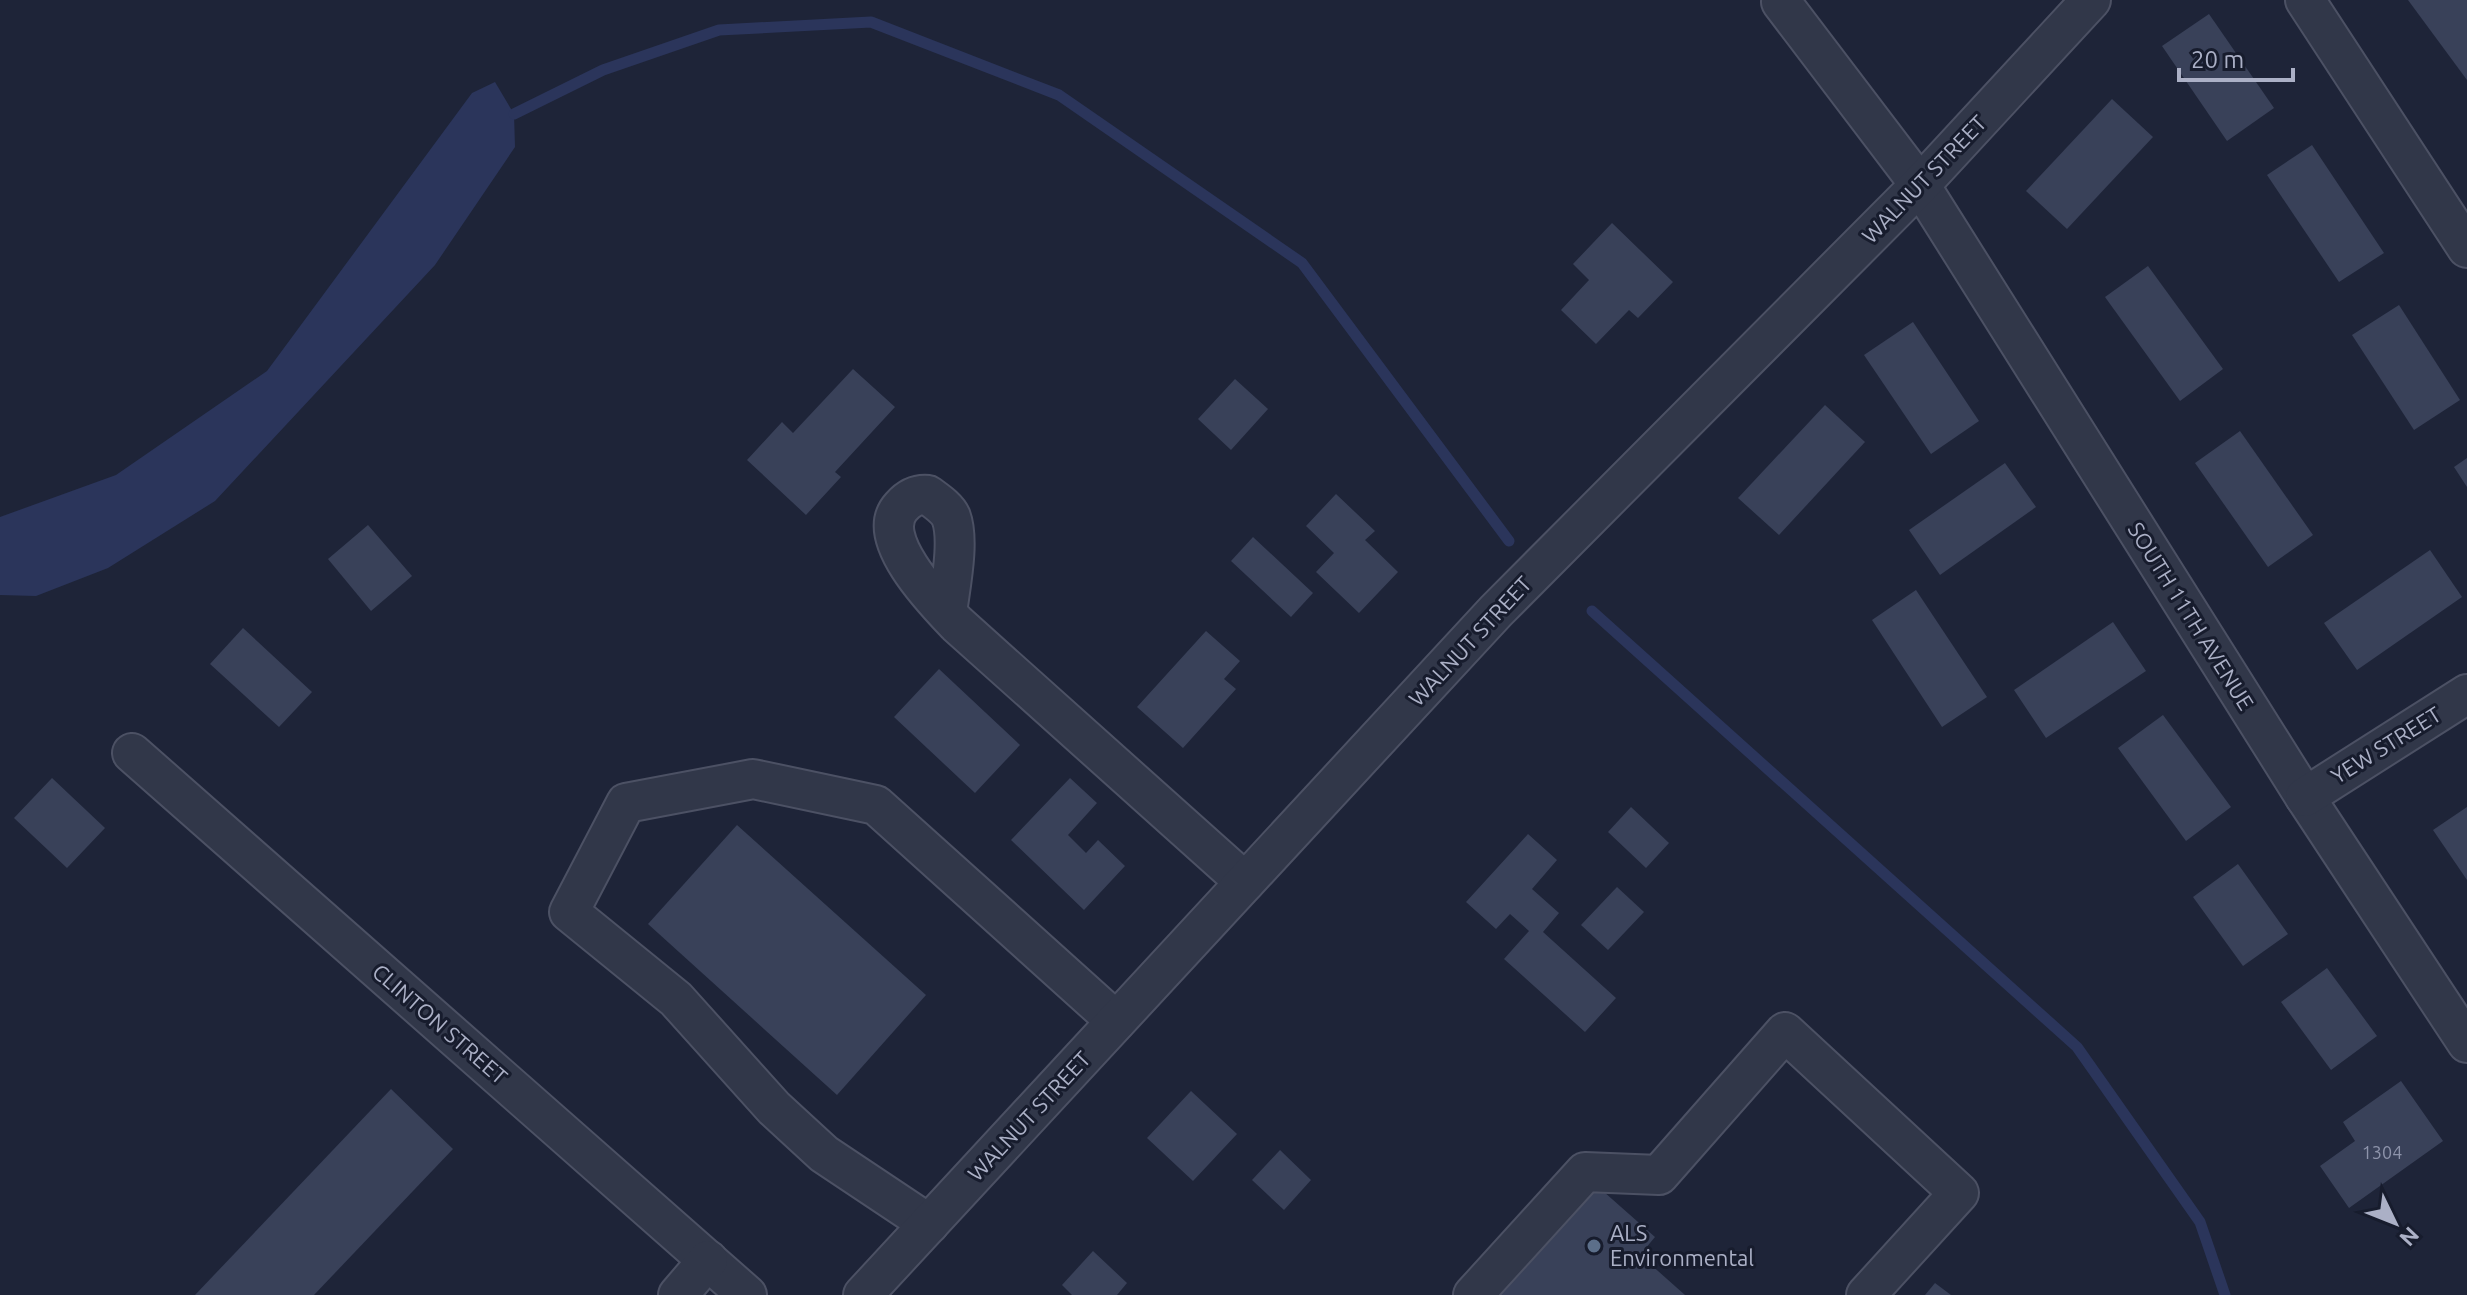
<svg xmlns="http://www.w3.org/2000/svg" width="2467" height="1295" font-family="Ubuntu,sans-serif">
<rect width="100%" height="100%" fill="#1e2438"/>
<path fill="#2b355b" d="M495,82L514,114L515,147L435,265L215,501L108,568L36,596L0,595V517L116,475L267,371L472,93Z"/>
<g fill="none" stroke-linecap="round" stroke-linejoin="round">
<g stroke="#2b355b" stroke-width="11">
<path d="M514,114L603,70L719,30L871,22L1059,95L1302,263L1509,541"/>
<path d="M1592,611L2077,1047L2200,1222L2225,1295"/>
</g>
</g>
<g fill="#394159">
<path d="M2408,0H2467V80Z"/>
<path d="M2209,14L2274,108L2227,141L2162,46Z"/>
<path d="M2112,99L2153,137L2067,229L2026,191Z"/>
<path d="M2312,145L2384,253L2339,282L2267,175Z"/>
<path d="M1612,223L1673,282L1638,318L1629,310L1596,344L1561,310L1589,280L1573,264Z"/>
<path d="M2148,266L2223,369L2180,401L2105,297Z"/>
<path d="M2399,305L2460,400L2414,430L2352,335Z"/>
<path d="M1913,322L1979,421L1931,454L1864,355Z"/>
<path d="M853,369L895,407L835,472L841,477L806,515L747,460L782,422L793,433Z"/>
<path d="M1235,379L1268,409L1231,450L1198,419Z"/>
<path d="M1825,405L1865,442L1779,535L1738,498Z"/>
<path d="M2240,431L2313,535L2268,567L2195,463Z"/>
<path d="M2467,458V487L2454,467Z"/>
<path d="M2005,463L2036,507L1940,575L1909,530Z"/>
<path d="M1336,494L1375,531L1365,540L1398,572L1359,613L1316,572L1334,553L1306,526Z"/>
<path d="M368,525L412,576L371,611L328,559Z"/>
<path d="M1253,537L1313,593L1291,617L1231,561Z"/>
<path d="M2430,550L2462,597L2357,670L2324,623Z"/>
<path d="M1916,590L1987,697L1942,727L1872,620Z"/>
<path d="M2113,622L2146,671L2046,738L2014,690Z"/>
<path d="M243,628L312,692L279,727L210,664Z"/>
<path d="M1206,631L1240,661L1224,679L1236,689L1183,748L1137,707Z"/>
<path d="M939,669L1020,745L975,793L894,717Z"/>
<path d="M2163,715L2231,807L2186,841L2118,748Z"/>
<path d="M52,778L105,828L67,868L14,818Z"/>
<path d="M1070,778L1097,803L1068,835L1086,853L1098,840L1125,866L1084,910L1011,840Z"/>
<path d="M1631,807L1669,843L1646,868L1608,832Z"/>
<path d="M2467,807V880L2433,830Z"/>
<path d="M737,825L926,995L837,1095L648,924Z"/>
<path d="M1528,834L1557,860L1532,889L1559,913L1543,932L1616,998L1585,1032L1504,959L1529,931L1510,914L1496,929L1466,902Z"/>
<path d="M2238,864L2288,934L2243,966L2193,897Z"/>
<path d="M1617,887L1644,912L1608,950L1581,925Z"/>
<path d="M2327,968L2377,1036L2331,1070L2281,1002Z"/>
<path d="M2401,1081L2443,1141L2349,1208L2320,1166L2355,1141L2343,1122Z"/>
<path d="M391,1089L453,1149L314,1295H195Z"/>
<path d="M1191,1091L1237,1134L1193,1181L1147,1138Z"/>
<path d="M1280,1150L1311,1180L1284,1210L1252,1180Z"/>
<path d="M1595,1184L1655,1237L1640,1255L1685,1295H1498Z"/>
<path d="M1093,1251L1127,1283L1117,1295H1072L1062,1285Z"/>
<path d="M1935,1283L1951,1295H1925Z"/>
</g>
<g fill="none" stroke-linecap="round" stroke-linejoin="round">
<defs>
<g id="minor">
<path d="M2305,0L2467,248"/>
<path d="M1781,2L1920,185L2305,797L2467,1043"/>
<path d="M947,613C950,588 960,541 951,517C947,508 936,501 928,495C917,494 909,498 901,507C873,538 936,602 957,624L1245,882"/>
<path d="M132,753L747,1295"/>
<path d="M2305,797L2467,694"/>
<path d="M929,1224L824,1154L774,1108L676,999L569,912L626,803L753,779L876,805L1116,1021"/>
<path d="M678,1295L708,1260"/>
<path d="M863,1295L1496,611L1920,185L2091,0"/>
<path d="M1473,1295L1585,1172L1659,1175L1785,1032L1959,1193L1866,1295"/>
</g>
</defs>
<use href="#minor" stroke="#4c5164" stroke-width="42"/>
<use href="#minor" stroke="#313749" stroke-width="38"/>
</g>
<circle fill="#5c6f8a" stroke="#171c2d" stroke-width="3" cx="1594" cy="1246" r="8"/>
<g text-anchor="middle" stroke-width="6" stroke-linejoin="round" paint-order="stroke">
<g font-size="18" fill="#8e94ab">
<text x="2382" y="1159">1304</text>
</g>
<g font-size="22" fill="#abb0c6" stroke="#171c2d">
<text transform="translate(1924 179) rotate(-46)" y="8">WALNUT STREET</text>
<text transform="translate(2191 616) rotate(58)" y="8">SOUTH 11TH AVENUE</text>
<text transform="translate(1470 641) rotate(-47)" y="8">WALNUT STREET</text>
<text transform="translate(2386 745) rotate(-32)" y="8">YEW STREET</text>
<text transform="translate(440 1024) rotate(41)" y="8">CLINTON STREET</text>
<text transform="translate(1029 1116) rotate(-47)" y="8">WALNUT STREET</text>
</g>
<g font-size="22" fill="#abb0c6" stroke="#171c2d" text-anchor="start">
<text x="1610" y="1241">ALS<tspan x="1610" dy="25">Environmental</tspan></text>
</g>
</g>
<g transform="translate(2395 1223) rotate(133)" stroke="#171c2d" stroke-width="6" paint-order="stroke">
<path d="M0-6L14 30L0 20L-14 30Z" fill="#abb0c6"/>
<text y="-12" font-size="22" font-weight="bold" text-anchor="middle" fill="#abb0c6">N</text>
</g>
<path d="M2179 68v12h114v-12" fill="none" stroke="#abb0c6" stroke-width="4"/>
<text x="2191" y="68" font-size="24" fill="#abb0c6" stroke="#171c2d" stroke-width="6" paint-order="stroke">20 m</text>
</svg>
